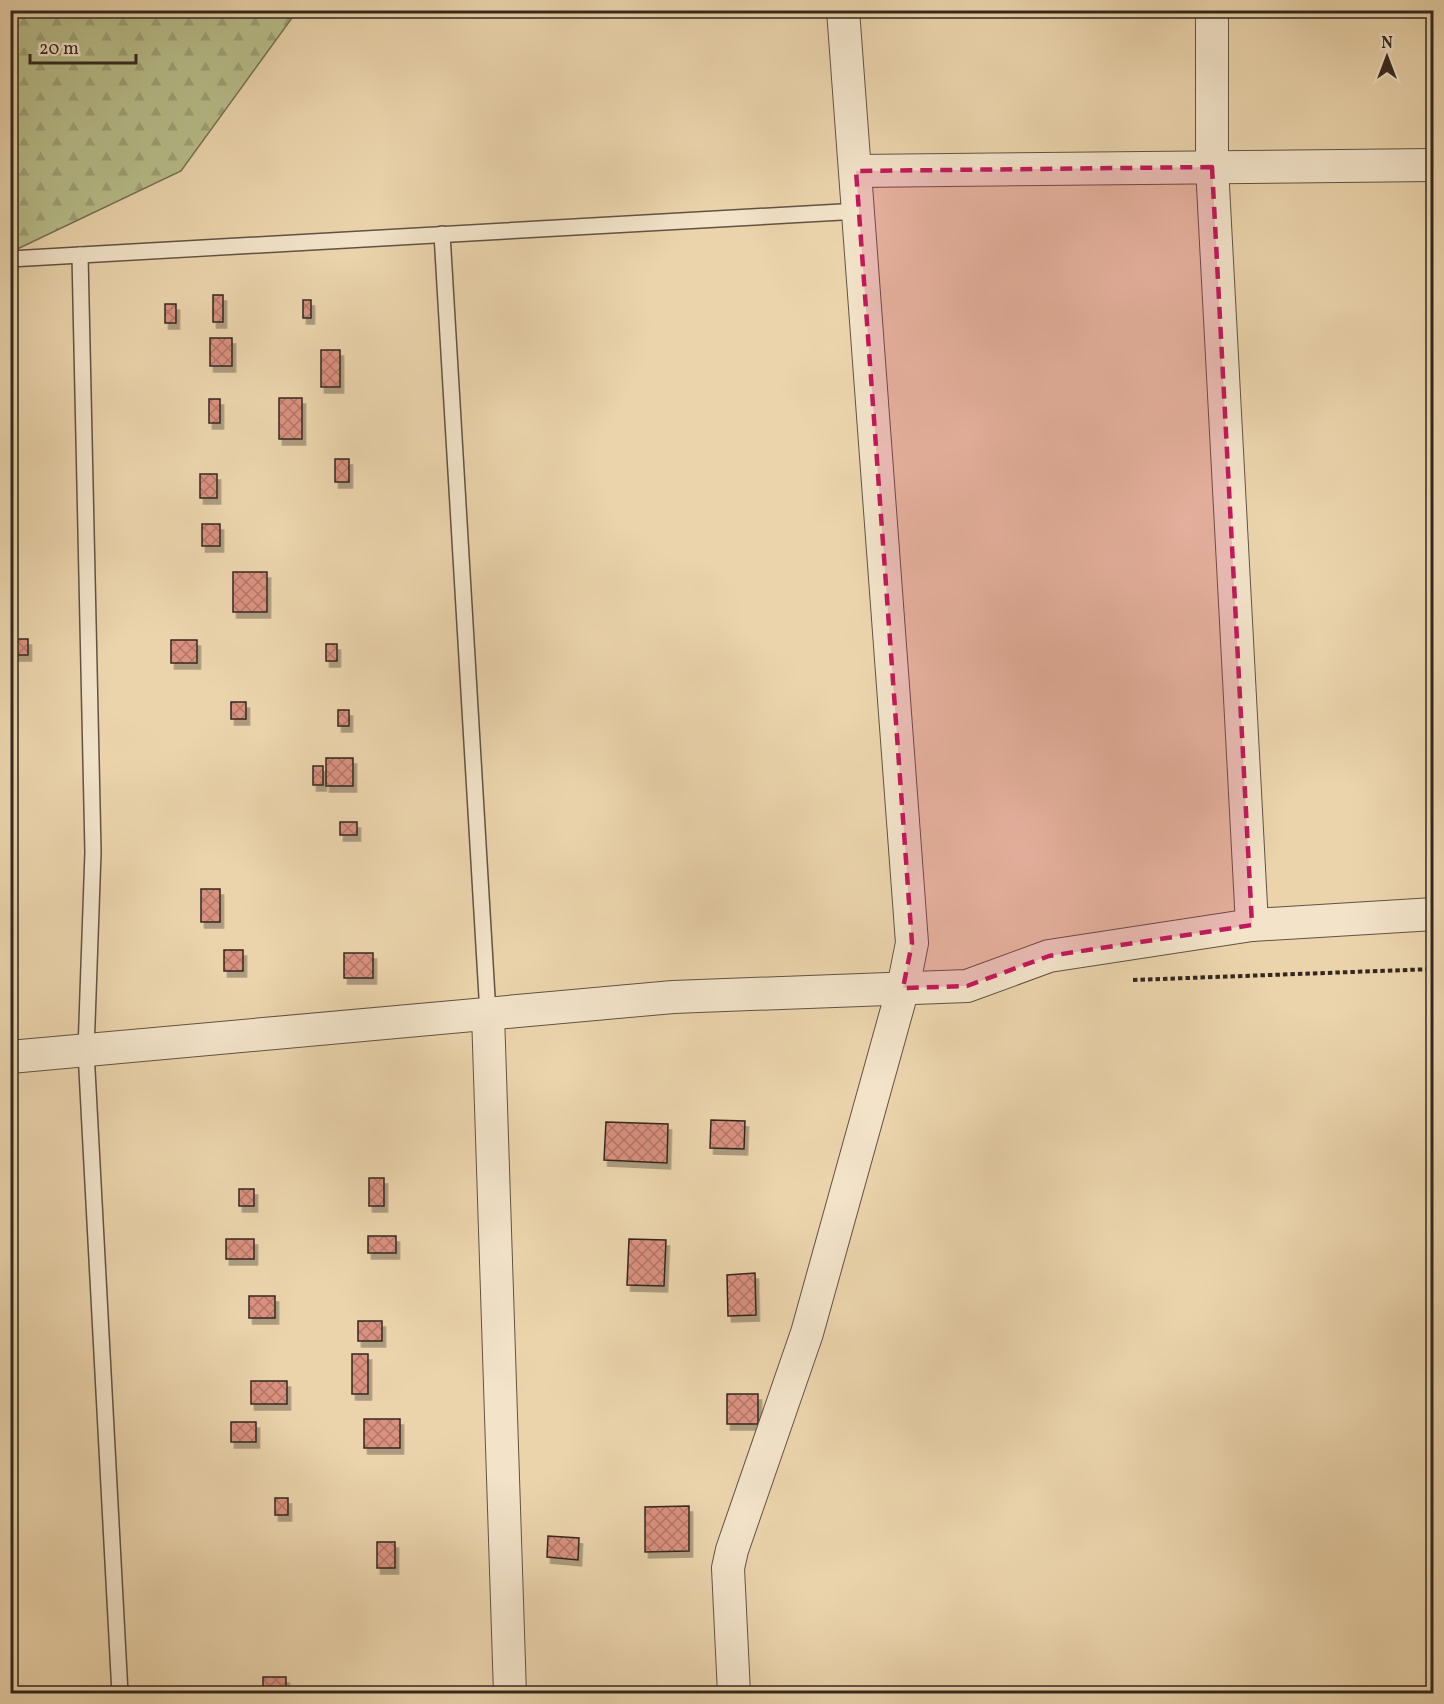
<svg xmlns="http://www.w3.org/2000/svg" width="1444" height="1704" font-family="Vollkorn,serif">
<defs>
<pattern id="forest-firs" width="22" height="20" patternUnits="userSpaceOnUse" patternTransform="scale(1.5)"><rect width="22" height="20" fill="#b7bd8a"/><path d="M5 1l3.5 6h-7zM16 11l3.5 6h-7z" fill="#9ea277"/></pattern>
<pattern id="building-cross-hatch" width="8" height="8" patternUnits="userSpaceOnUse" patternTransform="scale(1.5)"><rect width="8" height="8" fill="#da917f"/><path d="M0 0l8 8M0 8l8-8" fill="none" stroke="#b17667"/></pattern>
<filter id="shadow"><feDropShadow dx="3.5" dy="6" stdDeviation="0" flood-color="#0004"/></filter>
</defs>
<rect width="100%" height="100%" fill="#ebd4ac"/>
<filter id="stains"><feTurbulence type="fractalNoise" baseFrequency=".00333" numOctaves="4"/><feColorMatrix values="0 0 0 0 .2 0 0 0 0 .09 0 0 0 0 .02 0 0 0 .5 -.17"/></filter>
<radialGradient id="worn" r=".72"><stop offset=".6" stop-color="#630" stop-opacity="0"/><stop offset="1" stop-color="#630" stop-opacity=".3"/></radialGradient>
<path fill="url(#forest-firs)" stroke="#757254" stroke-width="1.5" d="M11,11H297L181,171L11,252Z"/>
<g fill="url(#building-cross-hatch)" stroke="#33281f" stroke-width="1.5" filter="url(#shadow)">
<rect x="213" y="295" width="10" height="27"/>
<rect x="303" y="300" width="8" height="18"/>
<rect x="165" y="304" width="11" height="19"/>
<rect x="210" y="338" width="22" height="28"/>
<rect x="321" y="350" width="19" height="37"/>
<rect x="279" y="398" width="23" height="41"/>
<rect x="209" y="399" width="11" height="24"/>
<rect x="335" y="459" width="14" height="23"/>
<rect x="200" y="474" width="17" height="24"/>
<rect x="202" y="524" width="18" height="22"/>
<rect x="233" y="572" width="34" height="40"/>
<rect x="10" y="639" width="18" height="16"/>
<rect x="171" y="640" width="26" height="23"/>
<rect x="326" y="644" width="11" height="17"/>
<rect x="231" y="702" width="15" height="17"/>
<rect x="338" y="710" width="11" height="16"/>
<rect x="326" y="758" width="27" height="28"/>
<rect x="313" y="766" width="10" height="19"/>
<rect x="340" y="822" width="17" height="13"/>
<rect x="201" y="889" width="19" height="33"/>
<rect x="224" y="950" width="19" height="21"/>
<rect x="344" y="953" width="29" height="25"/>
<path d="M711,1120L745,1121L744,1149L710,1148Z"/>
<path d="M606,1122L668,1124L667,1163L604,1160Z"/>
<rect x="369" y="1178" width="15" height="28"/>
<rect x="239" y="1189" width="15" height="17"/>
<rect x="368" y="1236" width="28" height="17"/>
<rect x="226" y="1239" width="28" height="20"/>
<path d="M629,1239L666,1240L664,1286L627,1285Z"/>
<path d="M755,1273L756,1315L728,1316L727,1275Z"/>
<rect x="249" y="1296" width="26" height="22"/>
<rect x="358" y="1321" width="24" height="20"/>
<rect x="352" y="1354" width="16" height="40"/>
<rect x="251" y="1381" width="36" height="23"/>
<rect x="727" y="1394" width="31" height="30"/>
<rect x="364" y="1419" width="36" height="29"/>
<rect x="231" y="1422" width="25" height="20"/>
<rect x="275" y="1498" width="13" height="17"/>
<path d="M689,1506V1551L645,1552V1507Z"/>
<path d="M548,1536L579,1538L578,1560L547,1557Z"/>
<rect x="377" y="1542" width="18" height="26"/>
<rect x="263" y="1677" width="23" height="17"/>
</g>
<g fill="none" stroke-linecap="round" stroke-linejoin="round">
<defs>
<g id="service">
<path d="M442,234L488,1014"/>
<path d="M80,255L93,852L86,1051L120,1694"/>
<path d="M10,259L859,211"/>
</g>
<g id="minor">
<path d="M1212,10V167L1252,925"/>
<path d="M856,171L1434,165"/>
<path d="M488,1014L510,1694"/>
<path d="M10,1057L673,997L967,986L1049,956L1252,925L1434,914"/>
<path d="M734,1694L728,1568L732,1550L807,1333L903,988L912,943L843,10"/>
</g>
</defs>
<use href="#service" stroke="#615342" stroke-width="18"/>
<use href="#minor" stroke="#615342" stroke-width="34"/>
<path stroke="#33281f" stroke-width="4" stroke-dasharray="4.5 3" stroke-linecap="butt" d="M1133,980L1434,969"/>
<use href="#service" stroke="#f2e3c9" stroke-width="15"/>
<use href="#minor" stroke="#f2e3c9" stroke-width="32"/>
</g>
<path fill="#c2185b" fill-opacity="0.2" stroke="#c2185b" stroke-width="4.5" stroke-dasharray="12 8" stroke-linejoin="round" d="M1212,167L1252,925L1049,956L967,986L903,988L912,943L856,171Z"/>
<rect width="1444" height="1704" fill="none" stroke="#ebd4ac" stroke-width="36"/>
<rect x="12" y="12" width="1420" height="1680" fill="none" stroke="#33281f" stroke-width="3"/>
<rect x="18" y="18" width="1408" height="1668" fill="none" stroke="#33281f" stroke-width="1.5"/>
<g transform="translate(1387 57)" stroke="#f2e3c9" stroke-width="4.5" paint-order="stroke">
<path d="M0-4.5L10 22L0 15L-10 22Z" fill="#33281f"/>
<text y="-9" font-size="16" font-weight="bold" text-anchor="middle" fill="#33281f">N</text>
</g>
<path d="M30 54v9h106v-9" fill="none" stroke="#33281f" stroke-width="3"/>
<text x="39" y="54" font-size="18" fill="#33281f" stroke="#f2e3c9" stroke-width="4.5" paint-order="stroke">20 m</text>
<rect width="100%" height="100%" filter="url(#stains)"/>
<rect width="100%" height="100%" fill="url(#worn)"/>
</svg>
